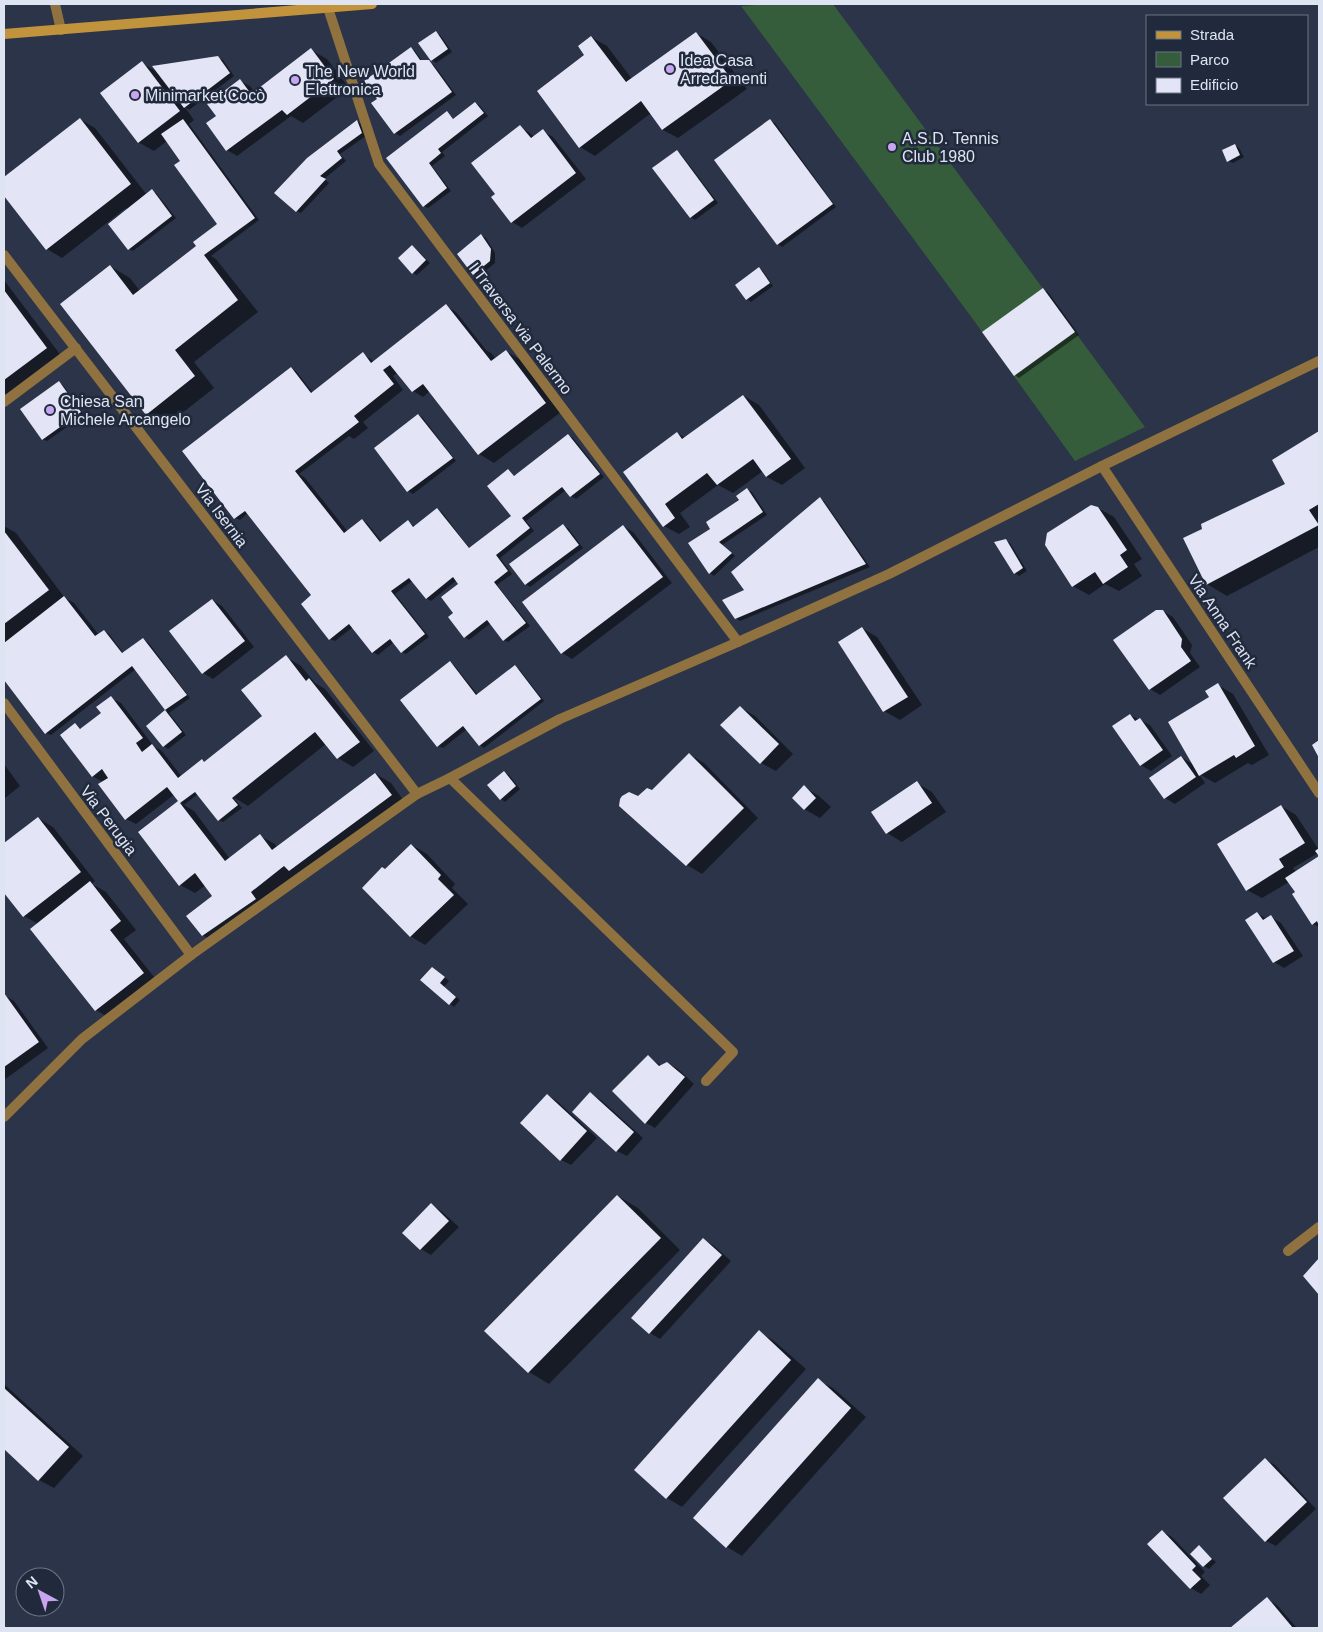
<svg xmlns="http://www.w3.org/2000/svg" width="1323" height="1632" font-family="Helvetica,sans-serif">
<rect width="100%" height="100%" fill="#2b3448"/>
<path fill="#355d3b" d="M773,4H833L1145,427L1075,461L972,318L741,6Z"/>
<g fill="#0007">
<path d="M436,33L440,35L452,52L436,63L432,60Z"/>
<path d="M696,33L711,42L747,89L678,138L663,130L651,113L595,156L580,147L586,55L591,37L607,46L632,79Z"/>
<path d="M411,48L415,51L423,62H429L434,65L456,95L400,136L395,133L373,103L379,99Z"/>
<path d="M311,50L327,59L349,88L303,123L291,116L237,156L227,150L217,117L240,81L250,86L255,93Z"/>
<path d="M218,58L223,60L234,76L189,110L184,106L194,120L189,124L259,220L211,256L216,259L258,312L194,362L214,388L167,425L147,414L110,266L130,278L140,291L198,246L219,224L181,161L167,141L154,151L138,142L142,63L159,73Z"/>
<path d="M475,103L480,106L488,116L442,152L445,156L432,166L451,191L428,208L424,206L387,159L447,113L454,119Z"/>
<path d="M80,119L95,128L147,195L152,191L156,193L176,218L133,251L129,249L128,210L126,208L62,258L47,249L4,194V179Z"/>
<path d="M357,121L361,124L366,136L340,154L346,161L324,179L329,183L301,213L296,211Z"/>
<path d="M770,121L775,123L836,207L782,247L778,244Z"/>
<path d="M520,127L530,133L534,137L543,131L553,137L586,179L522,228L512,222L492,197L497,194Z"/>
<path d="M1235,145L1239,148L1244,157L1233,163L1228,161Z"/>
<path d="M677,151L681,154L718,203L695,220L691,217Z"/>
<path d="M481,235L486,238L495,253V263L478,277L474,274Z"/>
<path d="M412,246L416,249L430,263L417,275L413,273Z"/>
<path d="M759,269L763,271L773,286L751,302L747,299Z"/>
<path d="M4,280L62,357L9,396L4,393Z"/>
<path d="M1043,289L1048,292L1079,335L1019,378L1015,375Z"/>
<path d="M446,306L456,312L486,350L491,353L496,359L506,351L521,360L561,412L494,463L479,454L430,391L423,397L413,391L398,372L393,376L403,390L363,422L368,428L354,439L349,436L299,474L305,478L348,532L362,520L367,523L382,542L408,522L415,527L437,510L442,512L470,549L512,516L508,471L515,476L568,435L573,438L604,477L576,499L571,496L566,490L526,521L534,531L500,558L512,574L497,585L530,626L508,642L504,640L491,623L469,640L465,637L455,613L460,584L457,580L431,601L426,598L412,581L395,594L429,637L406,654L402,652L394,642L378,655L373,652L353,627L335,641L330,639L314,595L248,513L240,520L235,518L292,369L296,371L313,393L363,354L375,362Z"/>
<path d="M59,383L63,385L84,415L47,441L42,439Z"/>
<path d="M744,396L759,405L805,468L782,485L767,477L763,471L733,493L718,485L680,513L690,527L679,534L664,526L624,473L677,433L686,438Z"/>
<path d="M419,415L423,418L456,461L413,494L408,491L375,448Z"/>
<path d="M1319,432V547L1227,596L1207,584L1287,485L1274,461Z"/>
<path d="M748,490L752,492L767,515L722,545L735,556L714,576L710,573L690,544L712,529L740,500Z"/>
<path d="M820,499L824,501L870,567L740,621L736,618L746,591Z"/>
<path d="M1098,508L1114,517L1142,559L1134,564L1142,576L1119,591L1105,584L1089,595L1073,586Z"/>
<path d="M4,526L16,533L65,598L74,603L99,635L104,631L109,634L124,654L143,639L148,642L190,698L169,713L186,735L168,749L164,746L148,726L167,711L136,669L51,735L46,733L4,678Z"/>
<path d="M563,526L568,528L583,548L530,587L526,584Z"/>
<path d="M623,526L633,532L672,583L572,659L562,653Z"/>
<path d="M1006,541L1010,543L1027,571L1019,576L1015,573Z"/>
<path d="M212,600L222,606L254,647L213,679L203,673L171,632Z"/>
<path d="M1163,611L1173,617L1192,645L1190,653L1200,667L1160,695L1150,689Z"/>
<path d="M862,628L877,637L922,705L900,720L884,711L840,643Z"/>
<path d="M286,657L301,666L315,683L325,689L374,751L353,767L338,758L326,744L248,806L233,797L242,808L223,822L218,820L198,794L184,805L194,811L230,859L260,836L275,844L277,848L376,774L391,783L406,804L207,938L203,935L214,896L206,885L195,893L180,885L178,802L183,805L175,794L136,824L126,819L103,782L92,776L75,725L82,729L103,713L111,698L121,703L152,744L151,745L162,751L182,777L202,761L206,763L264,716Z"/>
<path d="M450,662L454,665L478,695L515,667L519,669L544,701L484,748L480,745L467,729L443,748L438,746Z"/>
<path d="M1218,685L1233,694L1269,755L1252,765L1248,763L1215,783L1199,774L1205,783L1175,804L1165,798L1151,778L1181,757L1194,765L1211,698Z"/>
<path d="M740,707L755,716L793,754L776,771L761,763Z"/>
<path d="M1130,715L1150,725L1172,756L1151,771L1141,765L1114,726Z"/>
<path d="M689,754L704,763L758,818L702,874L687,865L638,797L652,791Z"/>
<path d="M4,764L20,786L4,799Z"/>
<path d="M504,773L509,775L520,789L505,802L501,799Z"/>
<path d="M917,783L932,792L946,812L902,842L887,833Z"/>
<path d="M804,787L819,796L831,807L820,818L804,809Z"/>
<path d="M1281,806L1296,815L1319,850V855L1318,853L1293,868L1296,872L1319,857V927L1313,924L1289,882L1262,898L1247,890Z"/>
<path d="M38,818L53,827L95,881L92,884L106,892L136,930L124,939L158,982L111,1019L96,1010L38,924L24,916L4,891V845Z"/>
<path d="M412,845L427,854L455,884L452,888L468,904L425,945L410,936L385,870Z"/>
<path d="M1257,913L1267,919L1271,917L1281,923L1303,956L1284,968L1274,962Z"/>
<path d="M437,971L449,981L444,987L460,1000L454,1007L422,980Z"/>
<path d="M4,995L14,1001L48,1048L4,1080Z"/>
<path d="M648,1057L662,1066L667,1063L678,1069L694,1084L655,1128L646,1123Z"/>
<path d="M591,1094L601,1100L643,1138L627,1156L617,1151Z"/>
<path d="M547,1095L557,1101L597,1138L571,1165L561,1160Z"/>
<path d="M618,1196L638,1208L680,1250L549,1384L529,1372L486,1331Z"/>
<path d="M432,1205L441,1211L459,1227L431,1255L421,1249L404,1233Z"/>
<path d="M703,1240L713,1245L731,1261L660,1339L650,1333L633,1318Z"/>
<path d="M759,1332L774,1341L806,1369L682,1507L667,1498L635,1470Z"/>
<path d="M818,1380L833,1388L866,1417L742,1556L727,1547L695,1518Z"/>
<path d="M4,1384L83,1456L54,1488L39,1480L4,1447Z"/>
<path d="M1265,1459L1275,1465L1316,1509L1276,1546L1266,1541Z"/>
<path d="M1162,1531L1172,1537L1205,1572L1201,1576L1210,1585L1201,1594L1191,1588Z"/>
<path d="M1199,1547L1216,1562L1209,1569L1204,1566Z"/>
<path d="M1267,1599L1277,1605L1297,1628H1232Z"/>
</g>
<g fill="#e3e4f5">
<path d="M436,31L448,49L431,61L418,43Z"/>
<path d="M696,32L732,80L662,130L641,101L579,148L537,91L584,55L578,46L591,36L626,82Z"/>
<path d="M411,47L420,60H429L452,92L394,134L371,103L377,99L364,81Z"/>
<path d="M311,48L334,79L287,115L282,110L226,151L206,123L216,116L207,104L240,79L251,94Z"/>
<path d="M218,56L230,73L184,108L152,66Z"/>
<path d="M142,61L180,111L138,143L100,93Z"/>
<path d="M475,102L484,113L438,149L441,153L429,163L447,188L423,207L386,158L447,111L453,119Z"/>
<path d="M80,118L131,184L46,250L4,196V177Z"/>
<path d="M183,119L255,218L204,255L238,300L175,350L195,376L146,415L60,304L110,265L133,295L196,246L193,242L217,224L174,165L180,161L161,134Z"/>
<path d="M770,119L833,204L777,245L714,160Z"/>
<path d="M357,120L362,133L337,151L342,158L320,176L326,179L296,212L274,193L307,158Z"/>
<path d="M520,125L531,138L543,129L576,173L511,223L491,197L495,194L471,163Z"/>
<path d="M1235,144L1240,155L1227,162L1222,150Z"/>
<path d="M677,150L714,200L690,218L652,168Z"/>
<path d="M152,189L172,216L128,250L108,224Z"/>
<path d="M481,234L491,249L490,261L473,275L457,254Z"/>
<path d="M412,245L426,260L412,274L398,258Z"/>
<path d="M759,267L770,283L746,300L735,285Z"/>
<path d="M1043,288L1075,332L1014,376L982,332Z"/>
<path d="M4,290L47,348L4,380Z"/>
<path d="M446,304L491,361L506,350L546,403L478,455L423,384L412,392L390,365L383,370L394,384L354,416L359,422L295,471L344,533L362,519L380,542L408,520L413,527L437,508L469,548L511,516L487,486L508,469L514,476L568,434L600,474L570,497L562,487L522,518L530,528L496,555L508,571L494,582L526,623L503,641L487,620L464,638L448,617L453,613L441,597L458,584L453,577L426,599L409,578L391,591L425,634L401,653L390,639L372,653L349,624L329,640L301,604L311,595L245,511L234,519L182,451L291,367L311,393L363,352L371,363Z"/>
<path d="M59,381L81,412L42,440L20,409Z"/>
<path d="M743,395L791,459L766,477L753,459L717,485L707,473L665,504L675,518L663,527L623,472L677,432L682,439Z"/>
<path d="M418,414L453,458L407,492L374,448Z"/>
<path d="M1319,431V504L1309,510L1319,525L1206,585L1183,538L1202,529L1201,524L1285,484L1272,460Z"/>
<path d="M747,488L763,512L719,542L732,553L709,574L688,543L710,529L706,522L739,500L736,496Z"/>
<path d="M820,497L866,564L735,619L722,600L744,590L731,572Z"/>
<path d="M1091,505L1098,507L1127,550L1120,555L1128,567L1103,584L1095,572L1072,587L1045,545L1047,533Z"/>
<path d="M563,524L579,545L525,585L509,564Z"/>
<path d="M623,525L663,577L561,654L522,602Z"/>
<path d="M4,531L49,590L4,624Z"/>
<path d="M1006,539L1023,568L1014,574L994,542Z"/>
<path d="M64,596L95,636L104,630L122,653L143,638L187,695L165,710L132,666L45,734L4,680V643Z"/>
<path d="M212,599L245,641L202,674L169,631Z"/>
<path d="M1156,610H1163L1182,639L1181,647L1191,661L1149,690L1113,640Z"/>
<path d="M862,627L908,697L883,712L838,642Z"/>
<path d="M286,655L306,681L309,678L360,742L337,759L315,732L232,798L238,805L218,821L195,792L180,803L225,861L260,834L272,850L375,773L392,795L289,871L284,866L251,892L256,899L202,936L186,916L212,896L195,873L179,886L138,832L178,801L167,787L125,820L98,784L108,778L102,769L92,777L60,735L75,723L80,729L101,713L96,707L111,696L143,738L136,743L142,752L152,744L178,778L202,759L204,762L262,716L241,690Z"/>
<path d="M450,661L476,695L515,665L541,699L479,746L463,726L437,747L400,700Z"/>
<path d="M1218,683L1255,746L1236,758L1234,755L1199,776L1168,722L1209,697L1205,691Z"/>
<path d="M740,706L779,744L760,764L720,725Z"/>
<path d="M165,710L182,732L163,747L146,726Z"/>
<path d="M1130,714L1135,721L1140,718L1163,750L1140,766L1112,726Z"/>
<path d="M1319,740V758L1312,745Z"/>
<path d="M689,753L744,808L686,866L619,806L620,799L622,796L629,792L638,796L647,788L652,790Z"/>
<path d="M1181,756L1196,777L1164,799L1149,778Z"/>
<path d="M504,771L516,786L500,800L487,785Z"/>
<path d="M917,781L932,803L886,834L871,812Z"/>
<path d="M804,785L816,798L804,810L792,798Z"/>
<path d="M1281,805L1305,843L1279,859L1284,867L1246,891L1217,844Z"/>
<path d="M38,817L81,872L23,917L4,893V843Z"/>
<path d="M411,844L441,875L438,879L454,895L410,937L362,888L382,867L385,869Z"/>
<path d="M1319,848V926L1317,921L1312,925L1292,894L1295,892L1285,878L1319,856L1315,851Z"/>
<path d="M90,881L121,921L110,930L144,973L95,1011L30,929Z"/>
<path d="M1257,912L1263,920L1271,915L1294,951L1273,963L1245,920Z"/>
<path d="M432,967L445,977L440,983L456,997L449,1005L420,980Z"/>
<path d="M4,993L39,1042L4,1067Z"/>
<path d="M648,1055L659,1066L667,1062L685,1077L645,1124L612,1091Z"/>
<path d="M590,1092L634,1132L616,1152L572,1112Z"/>
<path d="M547,1094L587,1131L560,1161L520,1123Z"/>
<path d="M617,1195L661,1238L528,1373L484,1331Z"/>
<path d="M431,1203L449,1221L420,1250L402,1233Z"/>
<path d="M703,1238L722,1255L649,1334L631,1318Z"/>
<path d="M1319,1258V1295L1303,1276Z"/>
<path d="M759,1330L791,1360L666,1499L634,1470Z"/>
<path d="M818,1378L851,1408L726,1548L693,1518Z"/>
<path d="M4,1388L69,1447L38,1481L4,1449Z"/>
<path d="M1265,1458L1307,1502L1265,1542L1223,1498Z"/>
<path d="M1162,1530L1196,1566L1192,1570L1201,1579L1190,1589L1147,1544Z"/>
<path d="M1199,1545L1212,1559L1203,1567L1190,1554Z"/>
<path d="M1267,1597L1293,1628H1230Z"/>
</g>
<g fill="none" stroke-linecap="round" stroke-linejoin="round">
<path stroke="#8f723f" stroke-width="10" d="M55,4L61,30"/>
<g stroke="#8f723f" stroke-width="10">
<path d="M328,8L379,164L738,642"/>
<path d="M4,255L417,794"/>
<path d="M4,402L76,348"/>
<path d="M1102,466L1319,793"/>
<path d="M4,703L191,955"/>
<path d="M450,778L733,1052L706,1081"/>
<path d="M4,1117L82,1039L191,955L417,794L450,778L560,719L738,642L889,574L1102,466L1319,361"/>
<path d="M1288,1251L1319,1227"/>
</g>
<path stroke="#c2933d" stroke-width="10" d="M4,34L372,4"/>
</g>
<g fill="#c7a6ef" stroke="#212a3d" stroke-width="2">
<circle cx="670" cy="69" r="5"/>
<circle cx="295" cy="80" r="5"/>
<circle cx="135" cy="95" r="5"/>
<circle cx="892" cy="147" r="5"/>
<circle cx="50" cy="410" r="5"/>
</g>
<g text-anchor="middle" stroke-width="5" stroke-linejoin="round" paint-order="stroke">
<g font-size="16" fill="#dee4f1" stroke="#212a3d" text-anchor="start">
<text x="680" y="66">Idea Casa<tspan x="680" dy="18">Arredamenti</tspan></text>
<text x="305" y="77">The New World<tspan x="305" dy="18">Elettronica</tspan></text>
<text x="145" y="101">Minimarket Cocò</text>
<text x="902" y="144">A.S.D. Tennis<tspan x="902" dy="18">Club 1980</tspan></text>
<text x="60" y="407">Chiesa San<tspan x="60" dy="18">Michele Arcangelo</tspan></text>
</g>
<g font-size="16" fill="#dee4f1" stroke="#212a3d">
<text transform="translate(521 328) rotate(53)" y="6">I Traversa via Palermo</text>
<text transform="translate(222 515) rotate(53)" y="6">Via Isernia</text>
<text transform="translate(1223 621) rotate(56)" y="6">Via Anna Frank</text>
<text transform="translate(109 820) rotate(53)" y="6">Via Perugia</text>
</g>
</g>
<rect width="1323" height="1632" fill="none" stroke="#dee4f1" stroke-width="10"/>
<rect x="1146" y="15" width="162" height="90" fill="#212a3d" stroke="#6d7485"/>
<rect x="1156" y="31" width="25" height="8" fill="#c2933d" stroke="#6d7485"/>
<text x="1190" y="40" font-size="15" fill="#dee4f1">Strada</text>
<rect x="1156" y="52" width="25" height="15" fill="#355d3b" stroke="#6d7485"/>
<text x="1190" y="65" font-size="15" fill="#dee4f1">Parco</text>
<rect x="1156" y="78" width="25" height="15" fill="#e3e4f5" stroke="#6d7485"/>
<text x="1190" y="90" font-size="15" fill="#dee4f1">Edificio</text>
<g transform="translate(40 1592) rotate(320)"><circle r="24" fill="#212a3d" stroke="#6d7485"/>
<path d="M0-4L9 19L0 12L-9 19Z" fill="#c7a6ef"/>
<text y="-8" font-size="14" font-weight="bold" text-anchor="middle" fill="#dee4f1">N</text>
</g>
</svg>
